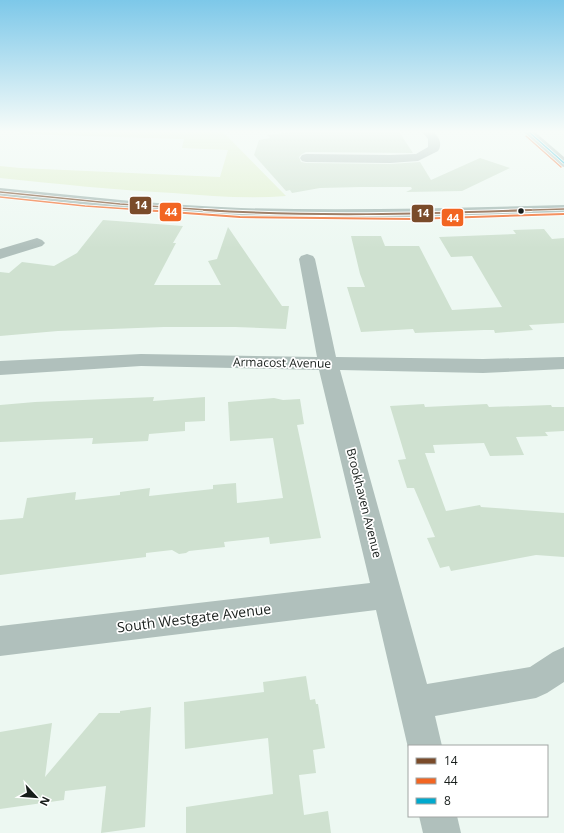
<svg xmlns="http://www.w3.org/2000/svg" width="564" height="833" font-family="'Open Sans',sans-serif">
<rect width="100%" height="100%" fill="#edf8f2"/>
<path fill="#dfefcd" d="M19,132H223L286,196C248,199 211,196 173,193C115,190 58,184 0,178V166L20,168L220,177L228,150L182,148L184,139L21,134Z"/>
<g fill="#cfe1d0">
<path d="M292,132H399L413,153L306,152L302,154L299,157L301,162L306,163L390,164L420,162L431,180L480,158L510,168L462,191L406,192L412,189L411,187H361L320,188L292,193L290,190L286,191L254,155L259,140L270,138L267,135Z"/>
<path d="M103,220L183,226L173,243H176L154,285H221L208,261L217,259L228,227L282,306H289L286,329L235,327H164L58,331L0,336V272L9,273L22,262L54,266L77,253Z"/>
<path d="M544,229L552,239L564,238V323L529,325L533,330L495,333L494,330H484L415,333L413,329L361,332L347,287H365L360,274L351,236H381L385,246H419L452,310L502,307L472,256L451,257L439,237L516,234L513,230Z"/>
<path d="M154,397L153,401L205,397V421L185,422V431L149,434L148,441L92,444L93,438L0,442V405L35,402Z"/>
<path d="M274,398L283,400L300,399L304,424L297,425L321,538L270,544L269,537L224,542L225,547L189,551L186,553L179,554L172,550L146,553V557L0,575V520L23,518L27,498L76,492L75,500L120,495V492L150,488L149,496L213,489V485L236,483L237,503L283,498L273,438L230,441L228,402Z"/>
<path d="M424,404L425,407L487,404L489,407L551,405L552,407H564V431L545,432L548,436L516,437L524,455L490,456L484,443L433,445L435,453H425L446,511L480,505L481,507L564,513V557L536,555L451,571L449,566L440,568L427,538L435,537L414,488H407L398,460L406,459L390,406Z"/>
<path d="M306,676L310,700L315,699L316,704H318L325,748L313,750L316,773L299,775L304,815L328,811L331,833H186V807L273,794L268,738L185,749L184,702L264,692L263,682Z"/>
<path d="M151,707L145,827L101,833L106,786L65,791L64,800L0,809V732L52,723L45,777L99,713H120V711Z"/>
</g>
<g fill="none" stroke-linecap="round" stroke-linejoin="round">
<g fill="#b0c0bc" fill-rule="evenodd">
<path d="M422,132H433C439,137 443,144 438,151L418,161L390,163L306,162L302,161L300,158L302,155L306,154L390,155L416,154L428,147V139Z"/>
<path d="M37,238L42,240L45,243L42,246L0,259V249Z"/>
<path d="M307,254L313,256L315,259L336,357L483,359L564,357V369L483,373L340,370L427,684L530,667L553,652L564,647V682L547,693L536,698L435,716L442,746H409V752L376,610L0,656V626L370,583L319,370L141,366L0,375V361L141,354L317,357L299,259L301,256Z"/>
<path d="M419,816H457L461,833H423Z"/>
</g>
<g fill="#a0b5b0" fill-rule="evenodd">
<path d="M524,132H535L564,157V167L560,166Z"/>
<path d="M0,188C80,196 161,205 241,208C349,211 456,208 564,205V213C456,217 349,220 241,216C160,213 80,204 0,196Z"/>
</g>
<defs>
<g id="bus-1-far1">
<path d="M0,192L120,204L223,211"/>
<path d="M501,211L564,209"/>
</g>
<path id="bus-1" d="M204,210C313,217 422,214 531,210"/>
<g id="bus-2-far1">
<path d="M526,136L561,167"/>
<path d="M0,197L85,206L158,211"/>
</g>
<path id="bus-2" d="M144,210L240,217L412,219L564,214"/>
<path id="bus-3" d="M529,132L564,163"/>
</defs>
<use href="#bus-1-far1" stroke="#fff" stroke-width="3"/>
<use href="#bus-1" stroke="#fff" stroke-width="4"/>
<use href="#bus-2-far1" stroke="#fff" stroke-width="3"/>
<use href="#bus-2" stroke="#fff" stroke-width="4"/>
<use href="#bus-3" stroke="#fff" stroke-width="3"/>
<use href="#bus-1-far1" stroke="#7a4b2a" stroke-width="1.5"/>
<use href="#bus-1" stroke="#7a4b2a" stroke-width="2"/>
<use href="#bus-2-far1" stroke="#f26522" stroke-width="1.5"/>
<use href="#bus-2" stroke="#f26522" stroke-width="2"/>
<use href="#bus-3" stroke="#00a9ce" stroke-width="1.5"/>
</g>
<linearGradient id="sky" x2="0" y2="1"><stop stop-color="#7dc8e9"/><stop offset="0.53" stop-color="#f7fcf9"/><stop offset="1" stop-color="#f7fcf9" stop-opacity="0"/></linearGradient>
<rect width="564" height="248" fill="url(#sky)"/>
<circle fill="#171d1a" stroke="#fff" stroke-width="1.5" cx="521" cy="211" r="3.5"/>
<g text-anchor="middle" stroke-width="3.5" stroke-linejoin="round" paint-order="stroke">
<g font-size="12" fill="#171d1a" stroke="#fff">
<text transform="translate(282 363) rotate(1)" y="4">Armacost Avenue</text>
<text transform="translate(364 503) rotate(76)" y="4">Brookhaven Avenue</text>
</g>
<g font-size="14" fill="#171d1a" stroke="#fff">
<text transform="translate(194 618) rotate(-7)" y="5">South Westgate Avenue</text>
</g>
</g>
<g stroke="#fff" stroke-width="1.5">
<rect x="129" y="196" width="23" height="19" rx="4" fill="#7a4b2a"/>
<rect x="159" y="202" width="23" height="20" rx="4" fill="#f26522"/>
<rect x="411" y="204" width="23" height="19" rx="4" fill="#7a4b2a"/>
<rect x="441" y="208" width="23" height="19" rx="4" fill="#f26522"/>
</g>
<g font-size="11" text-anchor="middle" font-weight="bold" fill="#fff">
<text x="141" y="209">14</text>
<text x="171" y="216">44</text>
<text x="423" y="217">14</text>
<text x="453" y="222">44</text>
</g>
<rect x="408" y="745" width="140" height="72" fill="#ffffff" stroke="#a2a5a3"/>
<rect x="416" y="758" width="20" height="6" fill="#7a4b2a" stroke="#a2a5a3"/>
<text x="444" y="765" font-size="12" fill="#171d1a">14</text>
<rect x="416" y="778" width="20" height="6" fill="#f26522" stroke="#a2a5a3"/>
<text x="444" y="785" font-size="12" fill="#171d1a">44</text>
<rect x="416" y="798" width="20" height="6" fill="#00a9ce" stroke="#a2a5a3"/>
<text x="444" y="805" font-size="12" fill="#171d1a">8</text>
<g transform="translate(36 797) rotate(116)" stroke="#ffffff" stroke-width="3" paint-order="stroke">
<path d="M0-3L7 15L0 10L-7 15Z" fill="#171d1a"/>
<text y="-6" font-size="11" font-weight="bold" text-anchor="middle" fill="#171d1a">N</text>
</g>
</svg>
